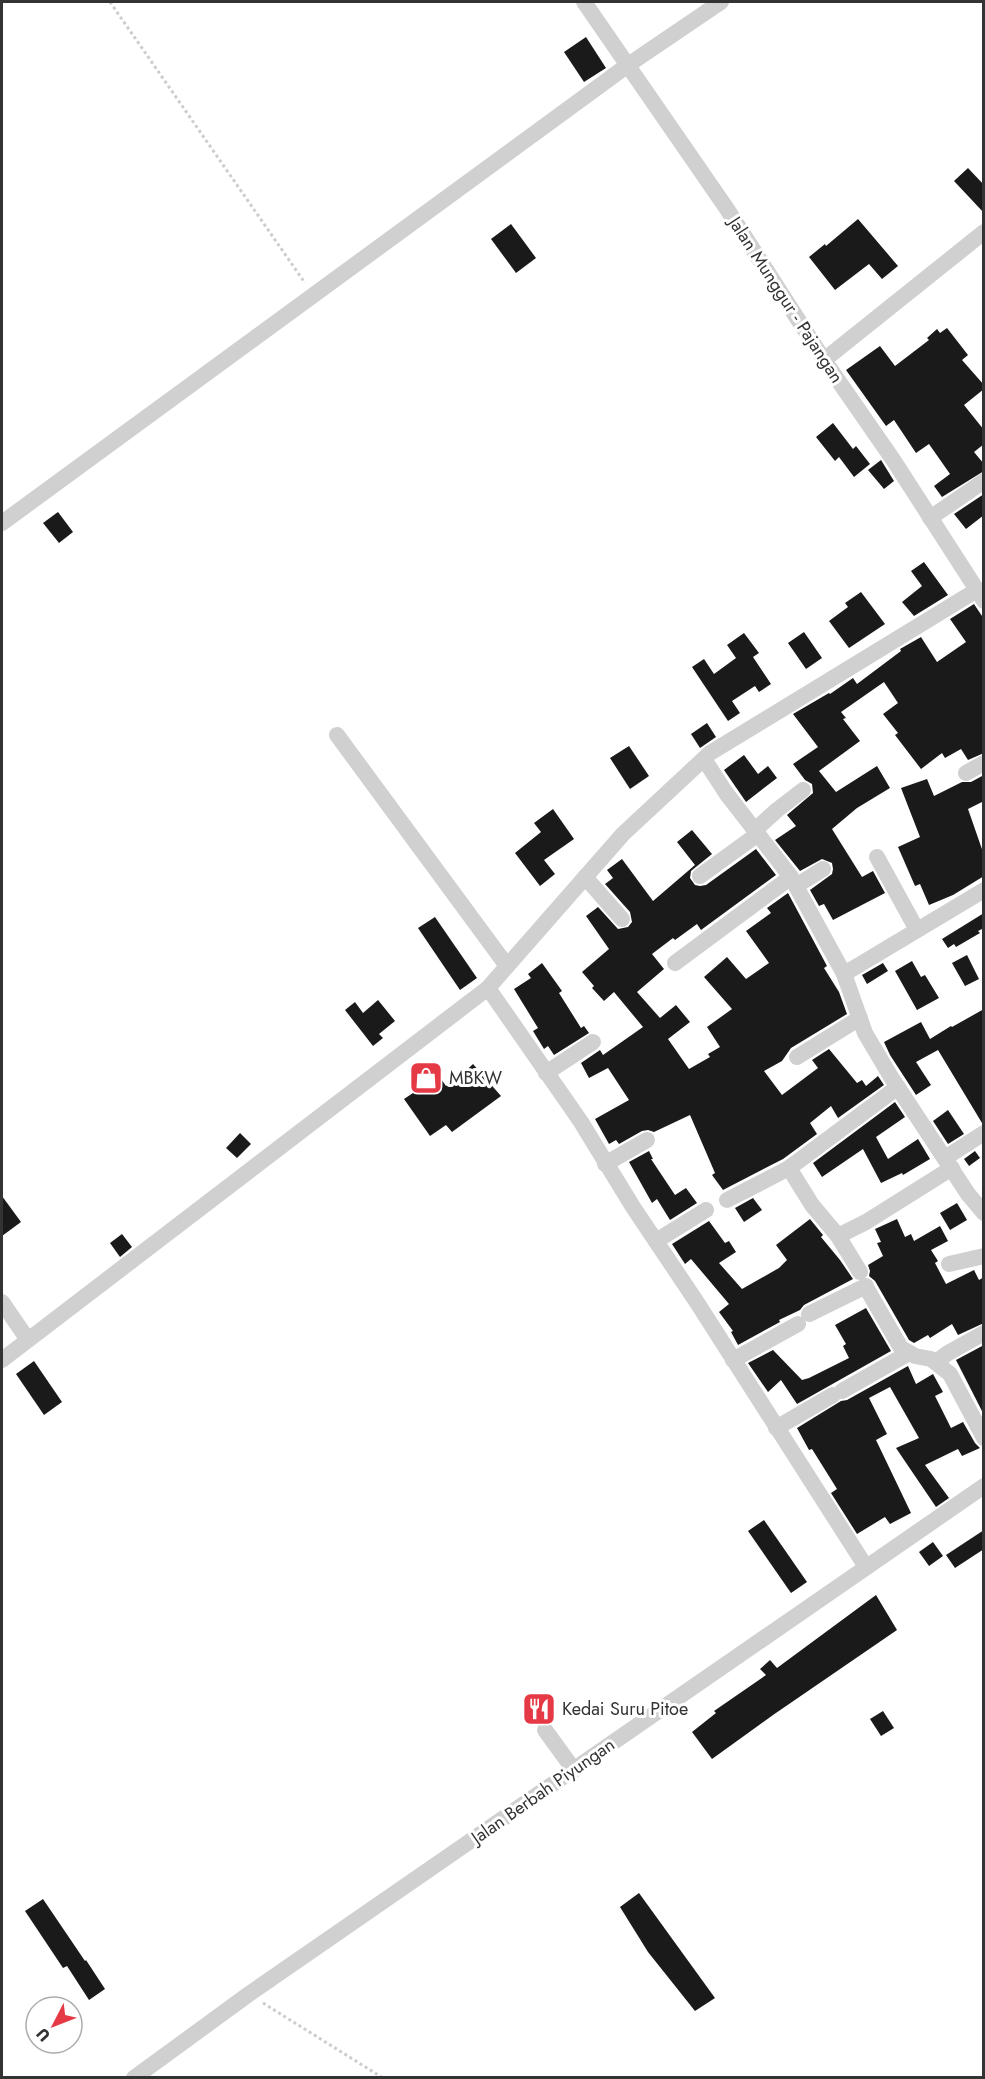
<svg xmlns="http://www.w3.org/2000/svg" width="985" height="2079" font-family="Jost,sans-serif">
<rect width="100%" height="100%" fill="#fff"/>
<g fill="#1a1a1a">
<path d="M586,37L606,68L584,82L564,52Z"/>
<path d="M968,168L984,185V213L954,181Z"/>
<path d="M858,219L898,266L882,279L869,264L835,290L809,257L825,244L826,246Z"/>
<path d="M511,224L536,258L516,273L491,239Z"/>
<path d="M947,328L968,355L962,360L984,385V389L964,405L984,430V444L974,452L984,464V471L942,497L934,486L950,474L929,444L916,453L894,420L886,426L846,370L880,346L895,366L929,340L927,338L937,329L940,333Z"/>
<path d="M833,423L853,449L856,446L870,464L854,477L839,457L835,461L816,437Z"/>
<path d="M881,460L894,481L884,489L868,470Z"/>
<path d="M984,494V515L966,529L954,514Z"/>
<path d="M58,512L73,532L59,543L43,523Z"/>
<path d="M924,562L948,595L914,616L902,602L922,586L911,571Z"/>
<path d="M861,592L885,624L849,648L829,621L848,607L845,603Z"/>
<path d="M974,604L984,619V753L968,760L961,749L945,758L942,753L921,769L895,735L898,733L883,714L898,703L884,682L841,712L846,718L843,719L860,741L819,771L836,792L877,766L890,788L857,808L832,829L862,877L873,871L885,893L833,920L824,904L819,906L810,890L832,874L833,869L832,863L822,859L800,871L775,840L796,826L787,815L813,793L812,784L805,780L793,764L818,747L793,714L829,693L830,694L853,678L857,684L901,651L900,649L921,637L937,662L966,642L950,619Z"/>
<path d="M804,632L822,658L806,669L788,643Z"/>
<path d="M744,633L759,653L753,657L771,684L759,692L755,686L732,701L740,713L728,721L692,667L704,659L714,674L736,658L727,645Z"/>
<path d="M707,723L716,737L700,748L691,734Z"/>
<path d="M629,746L649,776L630,789L610,758Z"/>
<path d="M744,755L758,774L768,766L777,778L746,802L724,770Z"/>
<path d="M984,775V801L968,809L984,855V876L953,895L929,905L920,884L915,886L898,847L920,837L901,788L927,779L934,796L962,782H971Z"/>
<path d="M553,809L574,839L544,860L555,874L540,886L515,853L541,832L534,823Z"/>
<path d="M692,830L712,854L691,871L690,878L695,885L700,886L706,885L756,849L776,875L701,930L697,924L675,940L673,938L652,954L664,969L637,992L660,1018L676,1005L690,1022L668,1039L689,1069L710,1057L708,1054L720,1047L707,1027L732,1009L704,977L727,957L746,979L769,963L746,931L771,913L767,908L788,893L827,966L824,968L839,992L847,1014L791,1048L782,1061L764,1071L782,1095L818,1068L812,1060L829,1049L857,1083L862,1080L866,1086L878,1076L884,1085L838,1118L831,1106L810,1123L817,1134L783,1159L723,1190L712,1175L715,1173L690,1115L654,1132L648,1130L642,1131L619,1144L616,1140L609,1144L595,1119L629,1100L608,1068L589,1078L581,1063L600,1050L603,1055L643,1027L614,992L604,1001L592,988L594,986L582,972L609,949L586,916L598,907L618,929L628,927L632,922L630,912L605,884L613,878L607,870L622,859L653,901L695,865L677,842Z"/>
<path d="M984,913V928L978,931L980,933L956,947L954,944L948,948L942,939Z"/>
<path d="M435,917L477,978L460,990L418,928Z"/>
<path d="M967,955L979,979L965,986L952,963Z"/>
<path d="M912,961L921,977L925,975L939,998L917,1010L895,971Z"/>
<path d="M542,963L562,991L559,993L581,1028L584,1026L589,1033L554,1055L548,1046L544,1049L533,1031L538,1028L514,989L531,978L528,974Z"/>
<path d="M883,963L888,971L867,984L862,975Z"/>
<path d="M378,1000L395,1021L379,1034L383,1038L373,1046L345,1010L355,1002L363,1013Z"/>
<path d="M984,1009V1123H982L938,1050L916,1062L931,1085L916,1095L890,1055L884,1042L921,1022L930,1039L951,1026L952,1027Z"/>
<path d="M473,1064L501,1096L452,1132L446,1125L430,1136L404,1099L419,1089L420,1091L439,1076L446,1086L454,1080L455,1081Z"/>
<path d="M895,1102L905,1117L876,1137L888,1159L918,1139L930,1159L903,1175L902,1173L881,1183L863,1149L822,1177L813,1163Z"/>
<path d="M948,1110L964,1134L948,1144L933,1121Z"/>
<path d="M240,1133L251,1144L237,1158L226,1148Z"/>
<path d="M649,1151L653,1159H651L675,1195L686,1188L697,1203L670,1220L657,1199L652,1203L629,1162Z"/>
<path d="M975,1151L980,1158L969,1166L964,1159Z"/>
<path d="M2,1196L21,1222L2,1236Z"/>
<path d="M753,1198L762,1210L744,1222L735,1208Z"/>
<path d="M957,1203L967,1220L950,1230L940,1213Z"/>
<path d="M810,1219L823,1235L821,1237L840,1260L853,1279L804,1305L800,1310L779,1320L780,1322L738,1345L731,1332L733,1331L719,1312L729,1304L691,1259L685,1264L672,1244L709,1221L725,1243L729,1241L736,1252L719,1263L742,1289L779,1268L787,1260L776,1245Z"/>
<path d="M897,1219L905,1237L911,1234L914,1241L940,1226L948,1241L931,1250L938,1261L935,1263L946,1284L974,1270L979,1280L984,1277V1323L958,1335L952,1324L930,1338L928,1335L914,1343L909,1340L875,1281L869,1276L870,1271L868,1265L883,1256L877,1243L881,1242L875,1229Z"/>
<path d="M122,1234L132,1247L120,1257L110,1243Z"/>
<path d="M866,1308L891,1351L797,1404L781,1380L768,1392L748,1363L773,1350L802,1380L809,1378L849,1358L843,1346L846,1344L835,1325Z"/>
<path d="M984,1345V1415L956,1360Z"/>
<path d="M34,1361L62,1402L44,1415L16,1374Z"/>
<path d="M908,1366L916,1384L933,1374L943,1392L935,1396L951,1428L963,1422L975,1443L980,1448L962,1456L958,1449L925,1465L949,1498L936,1507L896,1448L919,1438L890,1387L869,1398L887,1434L876,1440L911,1513L890,1524L885,1517L857,1534L831,1493L837,1489L812,1449L809,1450L797,1428L841,1401L847,1400Z"/>
<path d="M764,1520L807,1582L791,1593L748,1531Z"/>
<path d="M984,1530V1549L955,1568L946,1555Z"/>
<path d="M933,1542L943,1556L929,1566L919,1552Z"/>
<path d="M876,1595L897,1630L773,1715L712,1759L692,1732L716,1713L714,1711L766,1675L760,1669L770,1660L777,1668Z"/>
<path d="M883,1711L894,1728L881,1736L870,1719Z"/>
<path d="M639,1893L715,1998L695,2011L648,1952L620,1907Z"/>
<path d="M43,1899L85,1961L86,1960L105,1989L89,2000L67,1966L63,1968L25,1911Z"/>
</g>
<g fill="none" stroke-linecap="round" stroke-linejoin="round">
<g stroke="#cdcdcd" stroke-width="3" stroke-dasharray="3 3" stroke-linecap="butt">
<path d="M110,2L305,283"/>
<path d="M263,2003L383,2078"/>
</g>
<g stroke="#d0d0d0" stroke-width="16">
<path d="M584,2L727,209L824,360L894,461L984,601"/>
<path d="M824,360L984,232"/>
<path d="M930,518L984,481"/>
<path d="M2,523L628,65L721,2"/>
<path d="M337,735L507,966"/>
<path d="M704,759L726,793L791,877L844,974L865,1033L891,1077L968,1194L984,1213"/>
<path d="M966,773L984,763"/>
<path d="M755,830L777,810L803,790"/>
<path d="M877,857L917,930"/>
<path d="M700,876L758,834"/>
<path d="M585,877L622,919"/>
<path d="M796,886L823,869"/>
<path d="M675,963L791,877"/>
<path d="M844,974L984,890"/>
<path d="M488,988L581,1122L633,1207L698,1304L866,1567"/>
<path d="M797,1057L860,1018"/>
<path d="M546,1073L593,1042"/>
<path d="M945,1158L984,1133"/>
<path d="M605,1164L647,1140"/>
<path d="M789,1168L812,1205L838,1236L860,1272"/>
<path d="M727,1200L789,1168L898,1087"/>
<path d="M838,1236L866,1222L952,1168"/>
<path d="M656,1241L706,1210"/>
<path d="M949,1264L984,1256"/>
<path d="M867,1289L901,1348L915,1356L931,1359L950,1374L984,1438"/>
<path d="M2,1302L28,1340"/>
<path d="M809,1314L866,1286"/>
<path d="M2,1360L488,988L623,834L710,753L977,590"/>
<path d="M733,1360L798,1324"/>
<path d="M936,1362L948,1353L984,1333"/>
<path d="M842,1391L909,1353"/>
<path d="M776,1428L833,1395"/>
<path d="M545,1730L574,1770"/>
<path d="M134,2078L249,1994L984,1486"/>
</g>
</g>
<defs>
<symbol id="shop-square" viewBox="-11 -11 22 22"><rect x="-9" y="-9" width="18" height="18" rx="4" fill="#e63946" stroke="#fff"/><path d="M-5-2.5h2.3a2.7 3.5 0 0 1 5.4 0H5L5.5 6h-11ZM-1.5-2.5h3a1.5 2.3 0 0 0-3 0Z" fill="#fff"/></symbol>
<symbol id="restaurant-square" viewBox="-11 -11 22 22"><rect x="-9" y="-9" width="18" height="18" rx="4" fill="#e63946" stroke="#fff"/><path d="M-5-6h1v4h1v-4h1v4h1v-4h1v5L-1.5 .5V6h-2V.5L-5-1ZM5-6V6H3V1.5H1.5Q1.5-4 5-6Z" fill="#fff"/></symbol>
</defs>
<g fill-rule="evenodd">
<use href="#shop-square" x="407" y="1059" width="38" height="38"/>
<use href="#restaurant-square" x="520" y="1690" width="38" height="38"/>
</g>
<g text-anchor="middle" stroke-width="6" stroke-linejoin="round" paint-order="stroke">
<g font-size="18" fill="#333" stroke="#fff">
<text transform="translate(786 300) rotate(57)" y="6">Jalan Munggur - Pajangan</text>
<text transform="translate(543 1791) rotate(-35)" y="6">Jalan Berbah Piyungan</text>
</g>
<g font-size="18" fill="#333" stroke="#fff" text-anchor="start">
<text x="449" y="1084">MBKW</text>
<text x="562" y="1715">Kedai Suru Pitoe</text>
</g>
</g>
<rect width="985" height="2079" fill="none" stroke="#333333" stroke-width="6"/>
<g transform="translate(54 2025) rotate(228)"><circle r="28" fill="#ffffff" stroke="#adadad" stroke-width="1.5"/>
<path d="M0-4.5L10 22L0 15L-10 22Z" fill="#e63946"/>
<text y="-9" font-size="16" font-weight="bold" text-anchor="middle" fill="#333333">U</text>
</g>
</svg>
